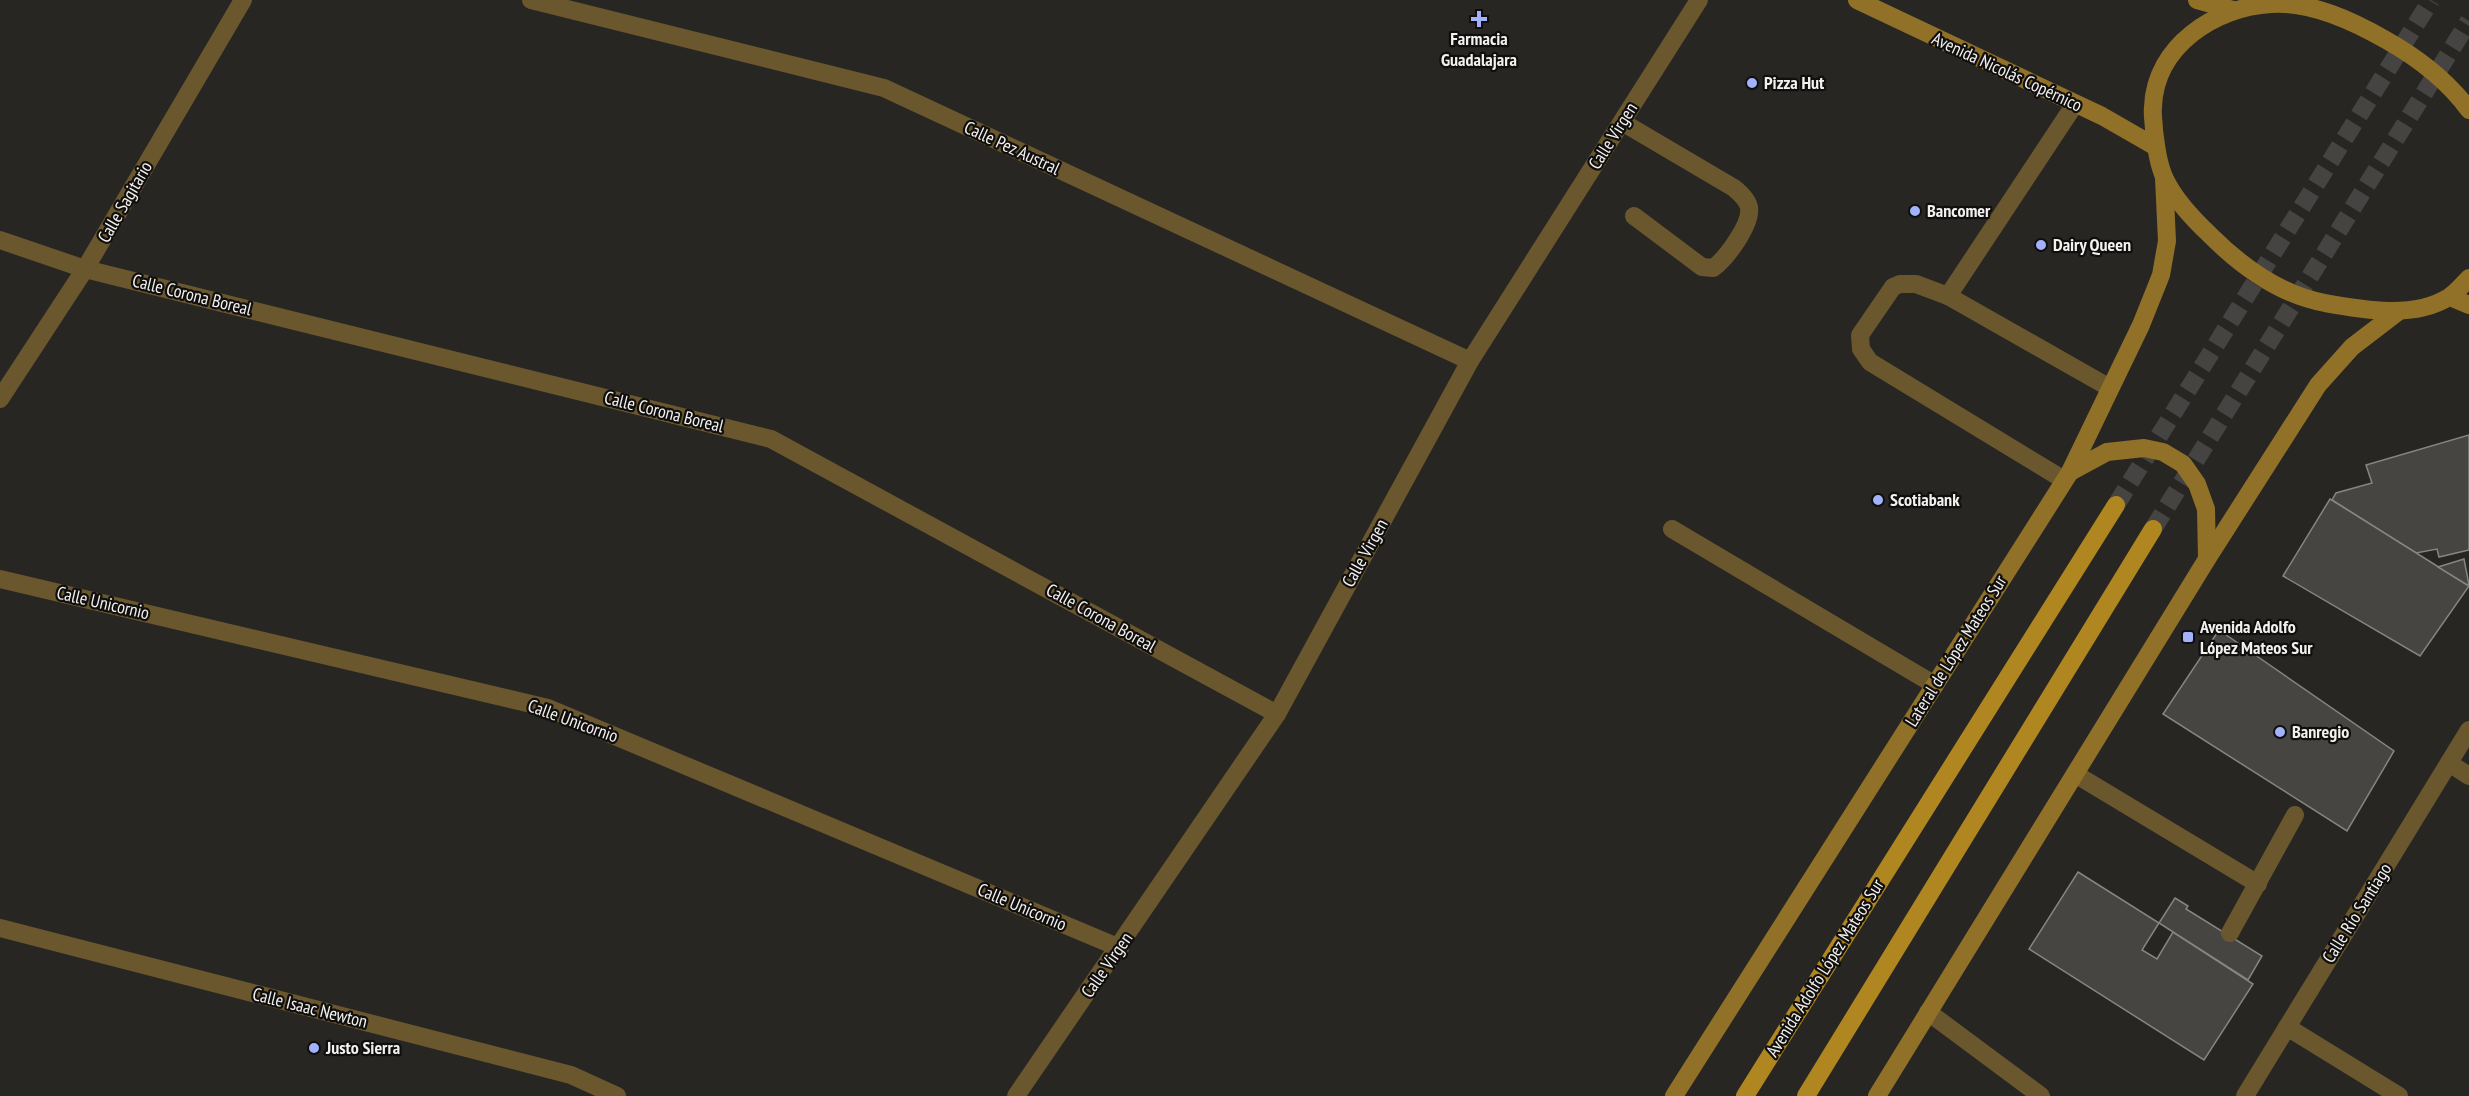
<svg xmlns="http://www.w3.org/2000/svg" width="2469" height="1096" font-family="'PT Sans Narrow',sans-serif">
<rect width="100%" height="100%" fill="#272623"/>
<g fill="#474542" stroke="#868581" stroke-width="1.5">
<path d="M2469,435V550L2439,557L2437,549L2416,553L2332,500L2336,493L2372,483L2366,465Z"/>
<path d="M2330,499L2469,586L2420,656L2283,576Z"/>
<path d="M2464,559L2469,585V586L2438,567Z"/>
<path d="M2219,630L2394,751L2347,831L2163,714Z"/>
<path d="M2078,872L2159,923L2142,950L2157,959L2173,932L2253,984L2204,1060L2029,949Z"/>
<path d="M2175,898L2188,906L2186,909L2262,956L2248,980L2159,923Z"/>
</g>
<g fill="none" stroke-linecap="round" stroke-linejoin="round">
<g stroke="#454442" stroke-width="18" stroke-dasharray="18 9" stroke-linecap="butt">
<path d="M2116,505L2431,0"/>
<path d="M2153,529L2469,21"/>
</g>
<g stroke="#6a572d" stroke-width="18">
<path d="M1622,122L1734,188C1740,193 1747,199 1749,207C1752,224 1726,259 1713,268L1702,267L1634,216"/>
<path d="M1948,296L2075,104"/>
<path d="M2064,480L1870,362L1861,349L1860,335L1893,287L1900,284H1916L1948,296L2110,388"/>
<path d="M1672,529L1935,685"/>
<path d="M2075,774L2258,884"/>
<path d="M2230,933L2295,815"/>
<path d="M1928,1012L2041,1096"/>
</g>
<g stroke="#6a572d" stroke-width="18">
<path d="M531,0L884,88L1470,361"/>
<path d="M0,240L85,269L771,439L1277,714"/>
<path d="M0,399L85,269L243,0"/>
<path d="M0,579L548,708L1120,948"/>
<path d="M2449,763L2469,776"/>
<path d="M0,928L571,1075L617,1096"/>
<path d="M2287,1027L2399,1096"/>
<path d="M1016,1096L1277,714L1470,361L1699,0"/>
<path d="M2245,1096L2469,730"/>
</g>
<g stroke="#917128" stroke-width="18">
<path d="M1857,0L2102,116L2156,147"/>
<path d="M2197,0L2233,10"/>
<path d="M2469,110C2447,80 2418,58 2386,40C2353,21 2311,1 2271,4C2215,7 2155,46 2153,107C2152,115 2154,123 2154,130C2156,146 2158,164 2165,179C2175,200 2193,219 2210,235C2241,266 2281,295 2325,303C2364,310 2414,319 2449,297C2457,292 2463,284 2469,278"/>
<path d="M2450,297L2469,305"/>
<path d="M2070,472L2107,452L2144,448L2163,452L2183,464L2197,484L2206,509L2207,559"/>
<path d="M1674,1096L2070,472L2141,325L2161,275L2167,241L2164,178"/>
<path d="M1877,1096L2207,559L2318,385L2352,347L2399,311"/>
</g>
<g stroke="#af861f" stroke-width="18">
<path d="M1745,1096L2116,505"/>
<path d="M1806,1096L2153,529"/>
</g>
</g>
<g fill="#a2b2fd" stroke="#100f0e" stroke-width="2">
<path d="M1476 10h6v6h6v6h-6v6h-6v-6h-6v-6h6z"/>
<circle cx="1752" cy="83" r="6"/>
<circle cx="1915" cy="211" r="6"/>
<circle cx="2041" cy="245" r="6"/>
<circle cx="1878" cy="500" r="6"/>
<rect x="2182" y="631" width="12" height="12" rx="3"/>
<circle cx="2280" cy="732" r="6"/>
<circle cx="314" cy="1048" r="6"/>
</g>
<g text-anchor="middle" stroke-width="4.5" stroke-linejoin="round" paint-order="stroke">
<g font-size="18" font-weight="bold" fill="#f2f1ef" stroke="#100f0e" text-anchor="start">
<text x="1479" y="45" text-anchor="middle">Farmacia<tspan x="1479" dy="21">Guadalajara</tspan></text>
<text x="1764" y="89">Pizza Hut</text>
<text x="1927" y="217">Bancomer</text>
<text x="2053" y="251">Dairy Queen</text>
<text x="1890" y="506">Scotiabank</text>
<text x="2200" y="633">Avenida Adolfo<tspan x="2200" dy="21">López Mateos Sur</tspan></text>
<text x="2292" y="738">Banregio</text>
<text x="326" y="1054">Justo Sierra</text>
</g>
<g font-size="18" fill="#f2f1ef" stroke="#100f0e">
<text transform="translate(2007 72) rotate(25)" y="6">Avenida Nicolás Copérnico</text>
<text transform="translate(1613 136) rotate(-58)" y="6">Calle Virgen</text>
<text transform="translate(1012 148) rotate(25)" y="6">Calle Pez Austral</text>
<text transform="translate(125 202) rotate(-60)" y="6">Calle Sagitario</text>
<text transform="translate(192 295) rotate(14)" y="6">Calle Corona Boreal</text>
<text transform="translate(664 412) rotate(14)" y="6">Calle Corona Boreal</text>
<text transform="translate(1365 553) rotate(-61)" y="6">Calle Virgen</text>
<text transform="translate(103 603) rotate(13)" y="6">Calle Unicornio</text>
<text transform="translate(1101 618) rotate(29)" y="6">Calle Corona Boreal</text>
<text transform="translate(1956 651) rotate(-58)" y="6">Lateral de López Mateos Sur</text>
<text transform="translate(573 721) rotate(20)" y="6">Calle Unicornio</text>
<text transform="translate(1022 907) rotate(23)" y="6">Calle Unicornio</text>
<text transform="translate(2357 913) rotate(-58)" y="6">Calle Río Santiago</text>
<text transform="translate(1107 965) rotate(-55)" y="6">Calle Virgen</text>
<text transform="translate(1825 968) rotate(-58)" y="6">Avenida Adolfo López Mateos Sur</text>
<text transform="translate(310 1008) rotate(14)" y="6">Calle Isaac Newton</text>
</g>
</g>
</svg>
